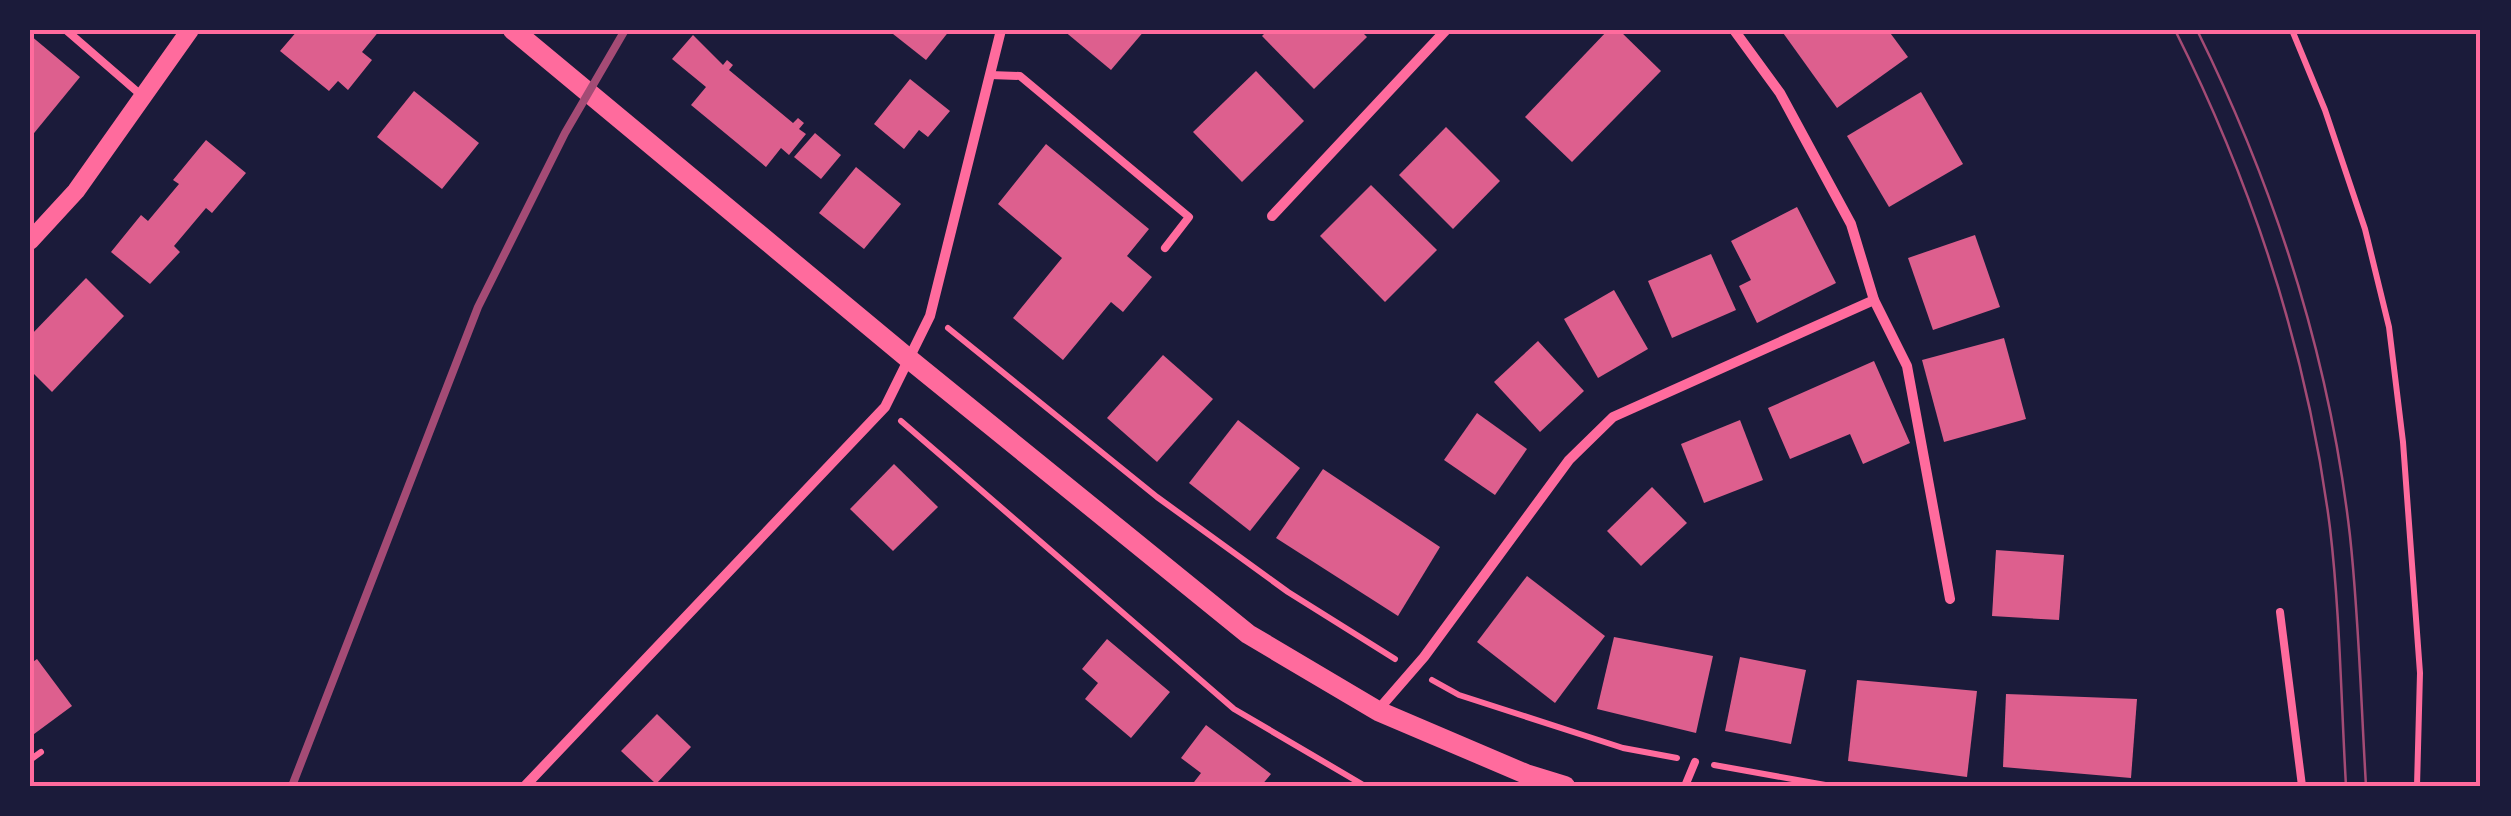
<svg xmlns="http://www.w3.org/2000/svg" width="2511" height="816" font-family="Karla,sans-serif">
<rect width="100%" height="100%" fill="#1b1b3a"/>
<g fill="#dd5f8e">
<path d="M298,30H380L362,52L372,60L348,90L338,81L329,91L280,51Z"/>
<path d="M888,30H950L926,60Z"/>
<path d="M1063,30H1145L1111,70Z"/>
<path d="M1268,30H1360L1367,37L1314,89L1262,36Z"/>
<path d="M1608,30H1619L1661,71L1572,162L1525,117Z"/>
<path d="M1781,30H1888L1908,57L1837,108Z"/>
<path d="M30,35L80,77L30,138Z"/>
<path d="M693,35L723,65L727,60L733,65L729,70L793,123L798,118L804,123L799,129L806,134L789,155L781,148L766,167L691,105L706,87L672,59Z"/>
<path d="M1256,71L1304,121L1242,182L1193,132Z"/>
<path d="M910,79L950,111L928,137L919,130L904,149L874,124Z"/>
<path d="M414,91L479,143L442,189L377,137Z"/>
<path d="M1921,92L1963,164L1889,207L1847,136Z"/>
<path d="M1446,127L1500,181L1453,229L1399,175Z"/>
<path d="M815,133L841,155L821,179L794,157Z"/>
<path d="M206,140L246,173L212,213L206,208L174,246L180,252L150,284L111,252L141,215L148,221L179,184L173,180Z"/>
<path d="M1046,144L1149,229L1127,256L1152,277L1123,312L1111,302L1063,360L1013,318L1062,258L998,204Z"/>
<path d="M856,167L901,204L864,249L819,213Z"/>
<path d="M1371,185L1437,250L1385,302L1320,236Z"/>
<path d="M1797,207L1836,283L1757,323L1739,286L1751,280L1731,241Z"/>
<path d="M1975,235L2000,307L1933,330L1908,258Z"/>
<path d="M1711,254L1736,310L1672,338L1648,281Z"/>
<path d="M86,278L124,316L52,392L30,370V336Z"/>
<path d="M1614,290L1648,349L1598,378L1564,319Z"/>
<path d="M2004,338L2026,419L1944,442L1922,360Z"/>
<path d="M1538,341L1584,391L1540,432L1494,382Z"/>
<path d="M1163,355L1213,399L1157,462L1107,418Z"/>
<path d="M1874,361L1910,443L1863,464L1850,434L1790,459L1768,408Z"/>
<path d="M1477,413L1527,449L1495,495L1444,460Z"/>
<path d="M1238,420L1300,468L1250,531L1189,483Z"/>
<path d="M1740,420L1763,480L1704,503L1681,444Z"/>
<path d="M894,464L938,507L893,551L850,509Z"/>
<path d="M1323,469L1440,547L1398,616L1276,538Z"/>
<path d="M1652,487L1687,523L1641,566L1607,531Z"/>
<path d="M1996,550L2064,555L2059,620L1992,616Z"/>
<path d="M1527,576L1605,636L1555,703L1477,642Z"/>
<path d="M1614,637L1713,656L1696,733L1597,709Z"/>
<path d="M1107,639L1170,692L1131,738L1085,699L1098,683L1082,669Z"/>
<path d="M1740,657L1806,670L1791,744L1725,731Z"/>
<path d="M37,659L72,706L30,737V664Z"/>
<path d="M1857,680L1977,691L1967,777L1848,761Z"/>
<path d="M2006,694L2137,699L2131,778L2003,767Z"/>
<path d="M657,714L691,747L656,784L621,751Z"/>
<path d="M1206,725L1271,774L1261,786H1191L1201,773L1181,758Z"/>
</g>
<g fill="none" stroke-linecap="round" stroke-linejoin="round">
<g stroke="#ff6b9d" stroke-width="6">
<path d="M2292,30L2325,110L2365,229L2389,327L2403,442L2420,673L2417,786"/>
<path d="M948,328L1157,497L1288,592L1395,659"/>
<path d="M901,421L1234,709L1365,786"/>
<path d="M1432,680L1459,695L1623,748L1677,758"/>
<path d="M30,760L41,752"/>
<path d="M1714,765L1831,786"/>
</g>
<g stroke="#ff6b9d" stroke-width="8">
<path d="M66,30L141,95"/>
<path d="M990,75L1020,76L1189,217L1165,248"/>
<path d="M2280,612L2302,786"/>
<path d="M1685,786L1695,762"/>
</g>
<g stroke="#ff6b9d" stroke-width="10">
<path d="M1734,30L1780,93L1851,224L1874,300L1907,366L1950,599"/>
<path d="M1272,216L1446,30"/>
<path d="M1378,710L1424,657L1569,460L1613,417L1874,300"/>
<path d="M525,786L885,407L930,316L1001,30"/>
</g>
<path stroke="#ff6b9d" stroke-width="18" d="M30,241L76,191L190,30"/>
<path stroke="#ff6b9d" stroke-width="20" d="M513,30L909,359L1248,634L1378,711L1526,774L1565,786"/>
<g stroke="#a44b75" stroke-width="2.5">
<path d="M2175,30C2253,186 2308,355 2330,528C2340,613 2341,700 2346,786"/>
<path d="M2197,30C2275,188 2330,360 2350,536C2359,619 2361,703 2366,786"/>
</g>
<path stroke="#a44b75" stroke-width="8" d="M292,786L478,307L565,133L625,30"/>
</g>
<rect width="2511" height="816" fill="none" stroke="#1b1b3a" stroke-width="65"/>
<rect x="32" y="32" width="2446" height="752" fill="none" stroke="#ff6b9d" stroke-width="4"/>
</svg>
